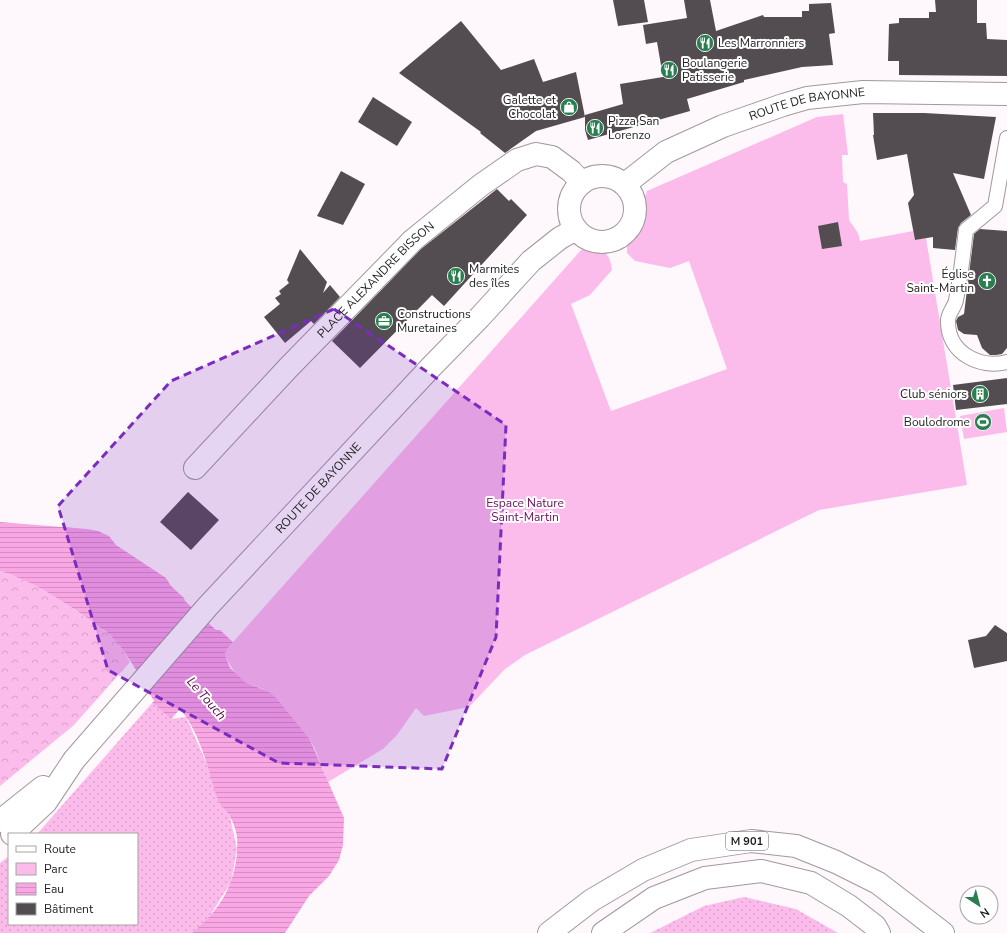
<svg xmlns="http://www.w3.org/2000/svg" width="1007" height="933" font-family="'Nunito Sans',sans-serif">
<defs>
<pattern id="grass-dots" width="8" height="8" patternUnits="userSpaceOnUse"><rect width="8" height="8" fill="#fcbceb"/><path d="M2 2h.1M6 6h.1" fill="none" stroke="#d8a1c9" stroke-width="1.8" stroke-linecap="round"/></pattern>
<pattern id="forest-crowns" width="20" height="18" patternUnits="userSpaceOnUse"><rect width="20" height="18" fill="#fcbceb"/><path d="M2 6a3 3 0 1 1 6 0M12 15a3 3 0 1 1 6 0" fill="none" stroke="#d8a1c9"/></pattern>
<pattern id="water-rules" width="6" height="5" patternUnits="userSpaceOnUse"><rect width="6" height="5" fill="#f9a6e5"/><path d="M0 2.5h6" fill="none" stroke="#d58ec4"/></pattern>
</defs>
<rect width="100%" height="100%" fill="#fef8fc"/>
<g fill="url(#grass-dots)">
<path d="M152,703L171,719L186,717L210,771L217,797L230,817L237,849L231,882L206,922L192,933H0V863L9,856V924H137V834H37Z"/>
<path d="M744,897L796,909L838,933H650L704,906Z"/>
</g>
<path fill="url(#forest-crowns)" d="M0,571C33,581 61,600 89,620C96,626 105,631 112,637C119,644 125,653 130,662L74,725L0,786Z"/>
<g fill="#fcbceb">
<path d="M843,114L848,155H842L843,182L847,184L849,220L858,233L860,241L913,231L915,240L926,238L967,485L819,510L525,655L505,669L469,707L424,716L416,708L397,735L383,749L328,782L315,749L309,738L279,701L263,689L245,682L237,676L226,658L225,654L227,649L581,250C600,251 609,247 612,270L590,295L571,304L611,411L727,369L689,261L670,268L635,261L627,253V243L641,223L643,203L647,191L817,117Z"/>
<path d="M1004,408L1007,432L964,439L960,416Z"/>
</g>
<path fill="url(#water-rules)" d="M0,522L87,529L98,531L109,536L116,545L166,578L171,586L184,598L185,601L216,630H220L233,642L227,649L225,654L226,658L230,668L245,682L271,693L279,701L309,738L344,818L343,845L339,860L329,876L309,896L285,933H192C218,912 234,887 237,853C237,847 238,838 236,832C235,827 232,820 229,815C224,808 219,804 216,795C208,767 199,731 180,709L171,719L152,703L154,701C142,681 128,653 112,637C105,630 95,625 88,619C60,599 32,581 0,571Z"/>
<g fill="#534c51">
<path d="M613,0H644L648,22L618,26Z"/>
<path d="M684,0H710L716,31L763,15L764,17H802V11H809V4L831,3L835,33L829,34L833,65L802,67L744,80V82L687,99L690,111L588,140L585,130V115L623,104L620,84L663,77L657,42L646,44L643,25L687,18Z"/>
<path d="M935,0H977V23H986L987,39L1007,40V76L899,75V61H888L889,24L899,23V18H929V12H936Z"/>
<path d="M461,21L501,70L534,59L543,82L576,72L585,117L536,131L505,153L480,133L481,132L399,73Z"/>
<path d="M373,97L412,122L397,146L358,122Z"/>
<path d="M873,113H924L996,117L984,179L953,173L971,215L961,223L958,228L955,250L933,248V237L915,240L908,203L914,195L907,154L877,160L873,135H874Z"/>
<path d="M341,171L365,184L343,225L317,216Z"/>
<path d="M497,189L509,201L511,199L527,215L444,306L432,295L360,368L332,341L421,249Z"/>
<path d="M838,222L842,246L822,249L818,226Z"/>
<path d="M980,229L1007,231V348L1002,354L996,355H990L982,348L977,335L964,334L958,330L956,321L958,317L964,314L974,234Z"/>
<path d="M300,249L327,282L323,293L330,285L340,297L314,324L311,321L285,343L264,317L280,304L275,298L281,294L279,291L289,283L287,280Z"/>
<path d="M1007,378V404L956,410L953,385Z"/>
<path d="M188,492L219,520L191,550L160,522Z"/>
<path d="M995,625L1007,633V661L974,668L968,640L986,636Z"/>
</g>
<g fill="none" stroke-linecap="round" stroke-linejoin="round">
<defs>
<path id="lane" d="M1007,138L995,206L966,230C963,253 961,277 956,300C955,307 947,314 948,322C948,353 980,369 1007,362"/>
<g id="street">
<path id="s1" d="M195,468L288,368L413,240L481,185L517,160L536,154L552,157L571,171L582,183"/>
</g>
<g id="secondary">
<circle cx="602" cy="209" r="33"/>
<path id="s2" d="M625,184L666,152L723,126L783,105L807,98L863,92L1007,94"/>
<path d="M0,821L43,787"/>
<path id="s3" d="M12,834L46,802L74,760L208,606L432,366L480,317L531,261L560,238L576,229"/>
</g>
<g id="highway">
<path d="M549,933L592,900L643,870L691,850L751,841L796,846L836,862L878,883L943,933"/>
<path d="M603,933L654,898L705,878L761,871L811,883L849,906L875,926L879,933"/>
</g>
</defs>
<use href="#lane" stroke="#a0989d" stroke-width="16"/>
<use href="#street" stroke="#a0989d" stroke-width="24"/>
<use href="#secondary" stroke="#a0989d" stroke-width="24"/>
<use href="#highway" stroke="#a0989d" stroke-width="24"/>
<use href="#lane" stroke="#fff" stroke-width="14"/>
<use href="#street" stroke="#fff" stroke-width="22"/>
<use href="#secondary" stroke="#fff" stroke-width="22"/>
<use href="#highway" stroke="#fff" stroke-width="22"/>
</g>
<path fill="#7b2cbf" fill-opacity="0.2" stroke="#7b2cbf" stroke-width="3" stroke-dasharray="8 5" stroke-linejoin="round" d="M334,309L506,425L496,637L442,769L279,763L108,670L58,506L171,381Z"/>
<defs>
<symbol id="restaurant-disc" viewBox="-11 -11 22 22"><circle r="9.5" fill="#2a7f51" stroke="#fff"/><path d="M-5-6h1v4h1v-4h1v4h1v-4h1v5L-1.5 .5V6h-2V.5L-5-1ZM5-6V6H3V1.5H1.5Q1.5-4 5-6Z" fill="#fff"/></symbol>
<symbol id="shop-disc" viewBox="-11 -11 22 22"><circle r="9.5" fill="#2a7f51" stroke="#fff"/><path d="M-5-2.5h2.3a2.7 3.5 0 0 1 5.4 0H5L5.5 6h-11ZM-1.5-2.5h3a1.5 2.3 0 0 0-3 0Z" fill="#fff"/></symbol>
<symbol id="church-disc" viewBox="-11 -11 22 22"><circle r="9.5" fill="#2a7f51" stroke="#fff"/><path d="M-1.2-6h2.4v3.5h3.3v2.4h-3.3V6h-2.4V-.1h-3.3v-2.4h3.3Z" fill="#fff"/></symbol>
<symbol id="office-disc" viewBox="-11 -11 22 22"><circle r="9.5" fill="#2a7f51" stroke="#fff"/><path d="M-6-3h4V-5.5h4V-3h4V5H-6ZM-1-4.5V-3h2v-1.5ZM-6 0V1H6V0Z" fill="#fff"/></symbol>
<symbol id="building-disc" viewBox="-11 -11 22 22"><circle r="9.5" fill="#2a7f51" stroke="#fff"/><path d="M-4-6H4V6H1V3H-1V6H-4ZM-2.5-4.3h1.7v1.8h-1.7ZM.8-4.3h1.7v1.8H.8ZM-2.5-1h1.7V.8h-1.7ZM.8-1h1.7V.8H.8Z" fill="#fff"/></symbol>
<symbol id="stadium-disc" viewBox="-11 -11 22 22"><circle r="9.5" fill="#2a7f51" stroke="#fff"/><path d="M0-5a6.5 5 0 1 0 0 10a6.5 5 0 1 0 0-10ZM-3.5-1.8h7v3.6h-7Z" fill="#fff"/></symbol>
</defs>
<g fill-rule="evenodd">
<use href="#restaurant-disc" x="695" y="33" width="20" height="20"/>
<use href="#restaurant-disc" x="659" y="60" width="20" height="20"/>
<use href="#shop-disc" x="559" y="97" width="20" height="20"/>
<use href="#restaurant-disc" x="585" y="118" width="20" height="20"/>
<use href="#restaurant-disc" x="446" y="266" width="20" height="20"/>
<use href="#church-disc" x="977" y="271" width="20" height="20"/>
<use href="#office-disc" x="374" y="311" width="20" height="20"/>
<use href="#building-disc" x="970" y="384" width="20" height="20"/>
<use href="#stadium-disc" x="973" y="412" width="20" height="20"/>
</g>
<g text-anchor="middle" stroke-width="4" stroke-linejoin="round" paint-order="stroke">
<rect fill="#fff" stroke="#636162" stroke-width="1" x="726" y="832" width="42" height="18" rx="3"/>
<g font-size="11" font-weight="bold" fill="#201d1f">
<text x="747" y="845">M 901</text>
</g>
<g font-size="12" fill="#201d1f" stroke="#fff" text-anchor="start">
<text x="718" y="47">Les Marronniers</text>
<text x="682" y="67">Boulangerie<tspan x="682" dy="14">Patisserie</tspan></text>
<text x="556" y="104" text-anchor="end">Galette et<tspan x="556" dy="14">Chocolat</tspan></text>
<text x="608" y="125">Pizza San<tspan x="608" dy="14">Lorenzo</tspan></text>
<text x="469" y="273">Marmites<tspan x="469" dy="14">des îles</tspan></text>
<text x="974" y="278" text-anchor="end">Église<tspan x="974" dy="14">Saint-Martin</tspan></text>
<text x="397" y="318">Constructions<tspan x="397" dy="14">Muretaines</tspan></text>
<text x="967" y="398" text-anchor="end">Club séniors</text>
<text x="970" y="426" text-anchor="end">Boulodrome</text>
</g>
<g font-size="12" fill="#201d1f" stroke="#fff">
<text dy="4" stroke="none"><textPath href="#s2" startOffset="202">ROUTE DE BAYONNE</textPath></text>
<text dy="4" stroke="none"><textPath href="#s1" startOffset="261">PLACE ALEXANDRE BISSON</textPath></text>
<text dy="4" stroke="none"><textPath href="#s3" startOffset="463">ROUTE DE BAYONNE</textPath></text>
</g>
<g font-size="12" fill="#6e0c5f" stroke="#fff">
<text x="525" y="507">Espace Nature<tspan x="525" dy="14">Saint-Martin</tspan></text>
</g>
<g font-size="13" font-style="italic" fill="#530a47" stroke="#fff">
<text transform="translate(207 698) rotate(49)" y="5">Le Touch</text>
</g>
</g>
<rect x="8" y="833" width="130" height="92" fill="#ffffff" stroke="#a6a5a5"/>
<rect x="16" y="846" width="20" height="6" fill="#ffffff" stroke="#a6a5a5"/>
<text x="44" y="853" font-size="12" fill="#201d1f">Route</text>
<rect x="16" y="863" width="20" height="12" fill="#fcbceb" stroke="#a6a5a5"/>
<text x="44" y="873" font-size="12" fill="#201d1f">Parc</text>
<rect x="16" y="883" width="20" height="12" fill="url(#water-rules)" stroke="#a6a5a5"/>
<text x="44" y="893" font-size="12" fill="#201d1f">Eau</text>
<rect x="16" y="903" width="20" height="12" fill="#534c51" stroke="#a6a5a5"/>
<text x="44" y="913" font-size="12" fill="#201d1f">Bâtiment</text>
<g transform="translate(979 905) rotate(144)"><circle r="19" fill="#ffffff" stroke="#a6a5a5"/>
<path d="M0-3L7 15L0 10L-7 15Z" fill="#2a7f51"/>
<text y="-6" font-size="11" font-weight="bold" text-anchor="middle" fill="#201d1f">N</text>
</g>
</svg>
